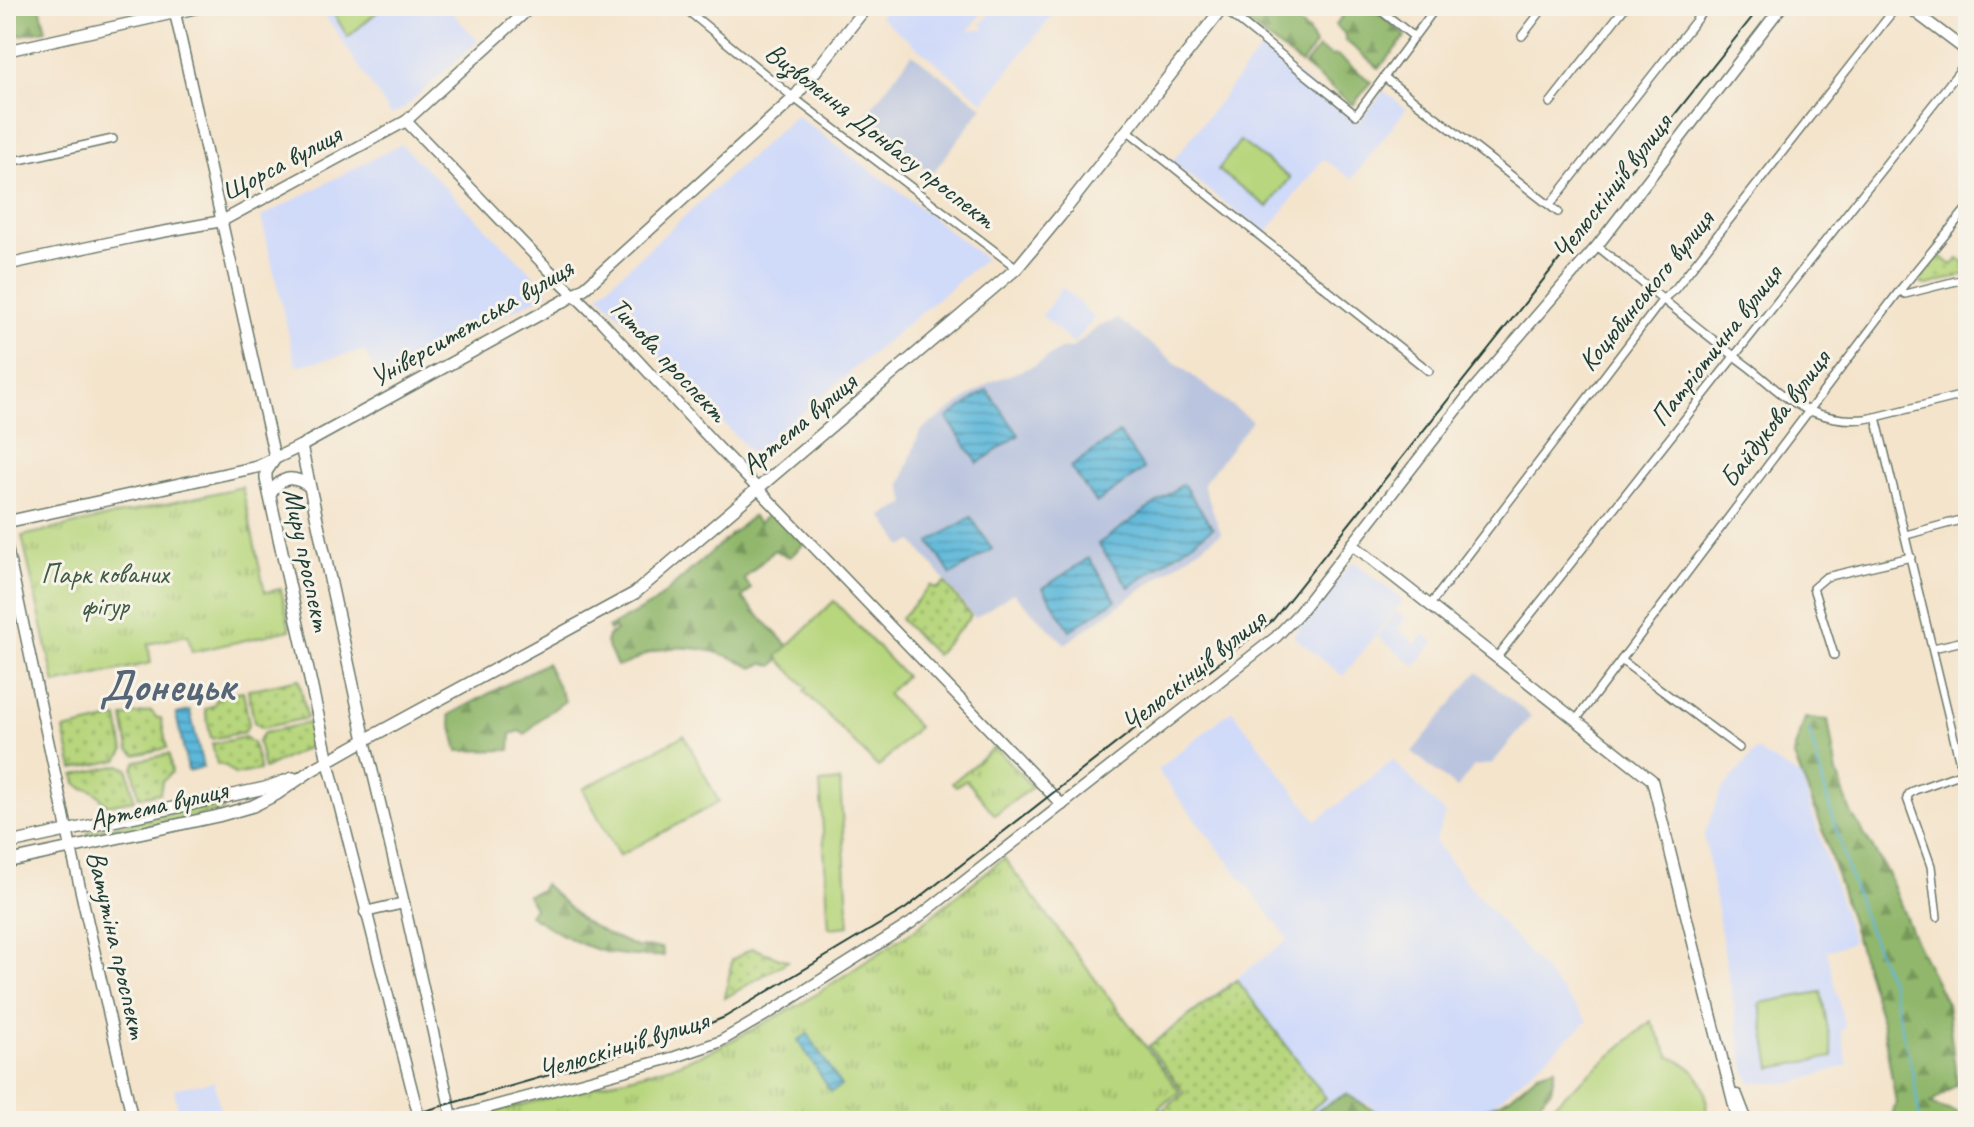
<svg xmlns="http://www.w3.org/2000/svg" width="1974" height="1127" font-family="Caveat,sans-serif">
<defs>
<pattern id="grass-dots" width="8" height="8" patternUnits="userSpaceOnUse" patternTransform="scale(2)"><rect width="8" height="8" fill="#b7d67d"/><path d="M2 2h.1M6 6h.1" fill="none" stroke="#94af67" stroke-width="1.8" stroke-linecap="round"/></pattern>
<pattern id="forest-firs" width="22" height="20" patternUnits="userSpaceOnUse" patternTransform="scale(2)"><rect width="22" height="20" fill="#91b76c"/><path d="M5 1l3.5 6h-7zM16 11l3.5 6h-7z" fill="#76965a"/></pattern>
<pattern id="park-tufts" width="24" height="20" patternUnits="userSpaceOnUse" patternTransform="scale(2)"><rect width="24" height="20" fill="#b7d67d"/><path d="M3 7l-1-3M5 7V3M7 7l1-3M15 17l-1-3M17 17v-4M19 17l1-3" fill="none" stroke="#94af67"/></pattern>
<pattern id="water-rules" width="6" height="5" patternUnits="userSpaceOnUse" patternTransform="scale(2)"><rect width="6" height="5" fill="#5db8da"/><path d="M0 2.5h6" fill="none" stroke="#4c97b2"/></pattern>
</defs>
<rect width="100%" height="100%" fill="#f7f3e8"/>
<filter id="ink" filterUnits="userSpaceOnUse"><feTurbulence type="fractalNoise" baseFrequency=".0125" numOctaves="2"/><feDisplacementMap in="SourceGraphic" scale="16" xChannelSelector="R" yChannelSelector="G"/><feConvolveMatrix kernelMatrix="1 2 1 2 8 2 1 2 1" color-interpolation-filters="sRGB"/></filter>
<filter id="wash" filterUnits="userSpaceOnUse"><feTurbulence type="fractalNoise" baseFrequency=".006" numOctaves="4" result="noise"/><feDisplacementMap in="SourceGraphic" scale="32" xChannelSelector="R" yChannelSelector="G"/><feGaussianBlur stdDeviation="1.8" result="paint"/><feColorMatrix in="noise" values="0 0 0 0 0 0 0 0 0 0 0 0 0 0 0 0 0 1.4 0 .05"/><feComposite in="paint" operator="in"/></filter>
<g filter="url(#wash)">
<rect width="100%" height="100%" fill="#f4e4cc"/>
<g fill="#d0daf9">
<path d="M325,6H446L478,41L403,109L391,115L321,9Z"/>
<path d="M887,6H988L968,31L986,29L981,24L996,6H1060L984,102L879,16Z"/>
<path d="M1262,47L1358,123L1384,91L1406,109L1352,179L1323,159L1265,234L1172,162Z"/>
<path d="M796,115L900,192L985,259L753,454L599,294Z"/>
<path d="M401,144L547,288L548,293L379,379L364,351L296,366L261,217Z"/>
<path d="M1062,287L1095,318L1073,344L1042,316Z"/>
<path d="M1353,561L1403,600L1343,676L1293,636Z"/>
<path d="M1396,611L1406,618L1398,629L1416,644L1424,634L1434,642L1415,666L1377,636Z"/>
<path d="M1232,710L1317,821L1393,760L1445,814L1435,842L1473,890L1588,1021L1481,1115L1468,1121H1390L1366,1102L1341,1121H1171L1162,1109L1183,1093L1147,1046L1288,939L1157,770Z"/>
<path d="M1756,750L1801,777L1853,942L1827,951L1845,1028L1841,1030L1848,1065L1793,1083H1752L1745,1071L1704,835L1721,791Z"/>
<path d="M214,1081L221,1114L180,1121L174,1089Z"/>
</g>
<g fill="#bac4de">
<path d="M912,54L983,107L932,174L861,121Z"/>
<path d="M1118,319L1252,421L1203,484L1221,533L1065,644L1013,593L975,618L913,541L903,547L882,516L906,503L901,484L920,431L990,382L1036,365L1060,349L1072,348L1099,326Z"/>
<path d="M1477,672L1531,716L1492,764L1474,766L1457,788L1412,752Z"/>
</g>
<g fill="url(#grass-dots)" stroke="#6b8a58" stroke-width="2">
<path d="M1938,254L1952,265L1959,259L1968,265V274L1928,285L1922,284L1919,277Z"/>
<path d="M945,583L971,616L936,655L900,619L931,585L936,589Z"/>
<path d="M299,679L307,718L262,728L254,722L248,690Z"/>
<path d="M243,691L249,724L244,732L211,739L205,709L214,705L218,696Z"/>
<path d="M151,711L157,718H161L167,748L136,755L129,750L123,717Z"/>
<path d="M118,718L124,751L118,760L73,769L64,730Z"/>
<path d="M308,723L313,745L264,769L258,741L264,733Z"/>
<path d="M245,737L253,743L260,770L235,775L226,766L217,764L212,744Z"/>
<path d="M169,754L172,772L162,782L160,793L139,797L133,768L137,761Z"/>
<path d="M120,765L128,769L134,800L108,805C100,799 95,787 83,789L76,783L74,775Z"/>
<path d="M220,803L224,807L223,810L89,840L87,832Z"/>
<path d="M752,948L788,961L725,998L732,960Z"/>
<path d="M1237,980L1326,1098L1295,1121H1173L1164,1109L1184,1093L1149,1046Z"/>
</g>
<g fill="url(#forest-firs)" stroke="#587a50" stroke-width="2">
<path d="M34,6H40L46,30L6,38V12Z"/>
<path d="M1254,6H1267L1274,11L1279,10L1308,31L1315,45L1301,64L1243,20Z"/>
<path d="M1351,6H1370L1406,36L1379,68L1346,41L1344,33L1335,25Z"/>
<path d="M1318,48L1332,56L1337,55L1371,82L1353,105L1304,66Z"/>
<path d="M771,511L805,543L790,557L774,550L744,579L751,588L742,598L790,648L773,666L764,663L753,668C724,651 680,640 647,654C636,658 628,666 617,666L606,643L608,636L616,631L614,628L609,631L608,628L654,603L752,516L759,523Z"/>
<path d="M546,663L565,701L540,719L525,735L520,731L511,734L510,750L458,751L449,715Z"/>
<path d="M1805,718L1828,720L1837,773L1851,813L1888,873L1914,938L1947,1004L1957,1084L1930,1104L1963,1115L1964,1121H1890L1896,1103L1883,1025L1821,825L1793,754Z"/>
<path d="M544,884L582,920L609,935L637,947L662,948L664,956C604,959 579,946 529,915L534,908L527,895L541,890Z"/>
<path d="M1555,1068L1551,1091L1530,1111L1514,1121H1461L1510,1097L1538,1073Z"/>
<path d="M1346,1094L1392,1121H1299Z"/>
</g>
<g fill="url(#park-tufts)" stroke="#6b8a58" stroke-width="2">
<path d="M242,487L265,592L281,589L290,630L192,652L188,635L148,644L151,663L55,684L22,536Z"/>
<path d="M995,747L1032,787L995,815L966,780L956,786L952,783Z"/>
<path d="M1004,858L1180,1092L1159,1107L1169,1121H468L471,1118L675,1065L715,1049L801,1004L914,930Z"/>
</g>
<g fill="#b7d67d" stroke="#6b8a58" stroke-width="2">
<path d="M329,6H384L348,37Z"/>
<path d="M1240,141L1290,178L1268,207L1218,170Z"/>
<path d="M834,601L905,676L887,694L918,727L878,767L804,691L807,688L777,657Z"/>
<path d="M684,735L719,802L619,856L583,789Z"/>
<path d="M840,781L849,926L829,928L820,783Z"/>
<path d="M1821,992L1833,1057L1771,1068L1760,1003Z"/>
<path d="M1651,1021L1670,1057C1700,1067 1712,1091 1704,1121H1534Z"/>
</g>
<g fill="url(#water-rules)" stroke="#3e7a87" stroke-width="2">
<path d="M987,390L1019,435L978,463L947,418Z"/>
<path d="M1119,433L1144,469L1096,503L1071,467Z"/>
<path d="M1183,484L1213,528L1129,587L1098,544Z"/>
<path d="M971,517L992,549L951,575L930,542Z"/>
<path d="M1089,558L1116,600L1070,630L1043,588Z"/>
<path d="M190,711L203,767L188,771L176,714Z"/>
<path d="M808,1034L841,1086L831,1092L798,1040Z"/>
</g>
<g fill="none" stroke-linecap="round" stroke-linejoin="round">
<path stroke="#5db8da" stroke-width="2" d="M1809,730L1830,810L1859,905L1891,984L1914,1079L1920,1121"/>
</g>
</g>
<g filter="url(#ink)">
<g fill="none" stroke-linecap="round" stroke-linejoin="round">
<defs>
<g id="street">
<path d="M682,6L794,98L1017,268"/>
<path d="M1375,6L1413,36"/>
<path d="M1223,8L1356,115L1437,6"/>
<path d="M1522,36L1545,6"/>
<path d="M1384,77L1558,212"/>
<path d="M1550,103L1626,6"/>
<path d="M1127,130L1429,371"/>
<path d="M6,163L113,139"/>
<path d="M1550,205L1707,6"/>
<path d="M1597,246C1648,287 1698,329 1750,368C1769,383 1788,402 1810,411C1831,419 1855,422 1876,417L1968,796"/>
<path d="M1900,290L1905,294L1968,278"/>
<path d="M1876,417L1968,394"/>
<path d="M1906,535L1968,518"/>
<path d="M1430,605L1663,299L1675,289L1897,6"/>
<path d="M1933,648L1968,640"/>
<path d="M1834,655L1813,588L1826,577L1911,557"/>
<path d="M1497,657L1968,60"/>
<path d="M1621,660L1739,748"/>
<path d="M1576,720L1900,290L1968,207"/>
<path d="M1937,917L1931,866L1907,798L1909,794L1915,790L1968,771"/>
</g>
<g id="secondary">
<path d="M1907,6L1968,52"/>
<path d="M175,13L275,459"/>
<path d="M6,51L206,6"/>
<path d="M406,121L548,269L602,322L713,442L1062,805"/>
<path d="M6,265L135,237L222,221L406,121L532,6"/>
<path d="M6,543L71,848L133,1121"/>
<path d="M1352,544L1652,780L1738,1121"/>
<path d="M365,740L404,903L453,1121"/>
<path d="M328,761L420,1121"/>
<path d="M365,912L404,903"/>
<path d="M1737,1095L1747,1121"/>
<path d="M439,1121L675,1057L719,1042L769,1013L911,923L1276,637L1298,614L1470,393L1597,246L1782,6"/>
</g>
<g id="primary">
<path d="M301,446L365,740"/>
<path d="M274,460L266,472V479L328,761"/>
<path d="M270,495C280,477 291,474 309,486"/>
<path d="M6,522L257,467L301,446L564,301L586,287L794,98L867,6"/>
<path d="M6,844L265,788L293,778"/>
<path d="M6,862L218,816L253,806L277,794L312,770L365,740L635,593L1017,268L1060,216L1224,6"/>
</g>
</defs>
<use href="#street" stroke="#6a7769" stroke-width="10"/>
<use href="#secondary" stroke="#6a7769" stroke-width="13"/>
<use href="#primary" stroke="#6a7769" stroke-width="14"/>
<use href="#street" stroke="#fff" stroke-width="7"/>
<use href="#secondary" stroke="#fff" stroke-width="10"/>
<use href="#primary" stroke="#fff" stroke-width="11"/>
<path stroke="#1f3d34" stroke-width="2" d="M390,1121L670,1040L725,1017L905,909L1272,621L1761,6"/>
</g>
</g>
<g text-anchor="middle" stroke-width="6" stroke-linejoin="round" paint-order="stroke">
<g font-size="28" fill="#1f3d34" stroke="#f7f3e8">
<text transform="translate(881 135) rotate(38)" y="10">Визволення Донбасу проспект</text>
<text transform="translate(281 162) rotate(-28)" y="10">Щорса вулиця</text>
<text transform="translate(1611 186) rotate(-52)" y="10">Челюскінців вулиця</text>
<text transform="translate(1645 290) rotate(-51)" y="10">Коцюбинського вулиця</text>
<text transform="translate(471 322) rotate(-30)" y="10">Університетська вулиця</text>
<text transform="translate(1715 345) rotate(-52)" y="10">Патріотична вулиця</text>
<text transform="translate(669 359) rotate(47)" y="10">Титова проспект</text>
<text transform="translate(1774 418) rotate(-53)" y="10">Байдукова вулиця</text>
<text transform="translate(798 423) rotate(-40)" y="10">Артема вулиця</text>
<text transform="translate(308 559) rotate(78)" y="10">Миру проспект</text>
<text transform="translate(1193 670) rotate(-39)" y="10">Челюскінців вулиця</text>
<text transform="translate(158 804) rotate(-13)" y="10">Артема вулиця</text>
<text transform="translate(118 944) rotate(77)" y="10">Ватутіна проспект</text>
<text transform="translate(623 1044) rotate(-17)" y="10">Челюскінців вулиця</text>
</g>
<g font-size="28" fill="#3d5c43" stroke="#f7f3e8">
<text x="105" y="583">Парк кованих<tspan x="105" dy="32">фігур</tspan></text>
</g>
<g font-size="44" font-weight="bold" fill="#566676" stroke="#f7f3e8">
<text x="167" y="700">Донецьк</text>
</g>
</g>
<rect width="1974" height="1127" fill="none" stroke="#f7f3e8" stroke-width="32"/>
</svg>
